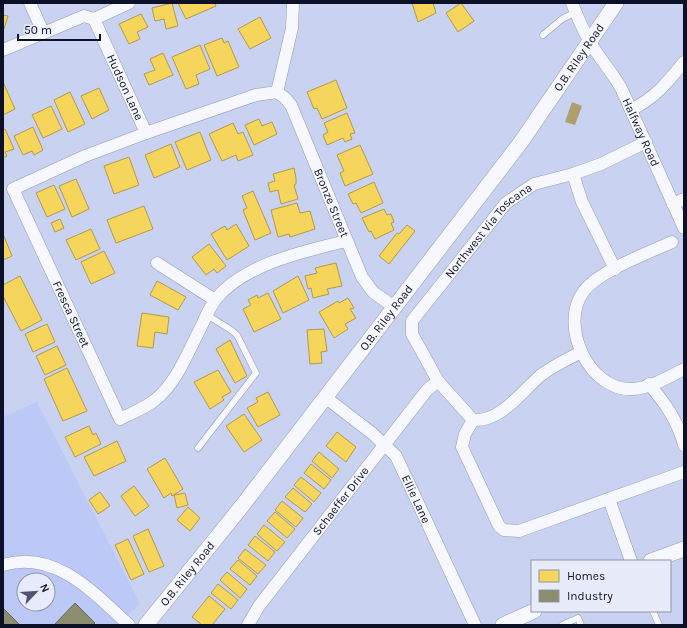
<svg xmlns="http://www.w3.org/2000/svg" width="687" height="628" font-family="Karla,sans-serif">
<rect width="100%" height="100%" fill="#c9d2f0"/>
<path fill="#bcc9f7" fill-rule="evenodd" d="M37,402L140,604L116,625H3V417ZM24,580H48V604H24Z"/>
<path fill="#ae9f6c" d="M572,102L582,106L575,125L565,122Z"/>
<g fill="#f6d55c" stroke="#b09a4c">
<path d="M172,3L178,26L166,29L164,19L155,21L152,8Z"/>
<path d="M178,3H215L216,6L186,19Z"/>
<path d="M412,3H433L436,13L418,22Z"/>
<path d="M461,3L474,21L458,32L446,13Z"/>
<path d="M141,14L148,27L137,32L140,39L129,44L119,24Z"/>
<path d="M3,15L8,16L4,29H3Z"/>
<path d="M260,17L271,38L250,49L238,29Z"/>
<path d="M222,38L224,43L228,41L239,67L217,76L204,45Z"/>
<path d="M200,45L210,69L196,75L199,84L186,89L172,57Z"/>
<path d="M163,53L173,75L149,85L144,74L155,70L150,59Z"/>
<path d="M336,80L347,108L322,119L317,108L314,109L307,92Z"/>
<path d="M3,82L15,109L3,115Z"/>
<path d="M99,88L109,110L92,119L81,96Z"/>
<path d="M70,92L85,124L68,132L54,100Z"/>
<path d="M51,106L62,129L43,138L32,115Z"/>
<path d="M347,113L355,133L350,134L352,139L345,142L343,138L327,145L323,135L328,132L324,123Z"/>
<path d="M259,119L262,126L272,122L277,134L254,145L245,125Z"/>
<path d="M233,123L238,134L243,132L253,155L238,161L236,155L222,161L209,134Z"/>
<path d="M33,127L43,150L34,155L32,151L23,155L14,136Z"/>
<path d="M5,129L14,149L5,152L7,156L3,158V130Z"/>
<path d="M200,132L211,160L187,170L175,142Z"/>
<path d="M171,144L180,167L154,178L145,155Z"/>
<path d="M360,145L373,174L345,186L340,173L344,171L337,155Z"/>
<path d="M129,157L139,185L114,194L104,166Z"/>
<path d="M294,168L296,178V184L294,185L298,199L281,204L278,190L270,192L268,183L275,181L273,174Z"/>
<path d="M76,179L89,209L72,217L59,186Z"/>
<path d="M374,182L383,203L361,213L356,203L353,204L348,194Z"/>
<path d="M54,185L65,209L47,217L36,193Z"/>
<path d="M253,191L271,233L255,240L243,210L247,208L242,196Z"/>
<path d="M297,203L300,213L310,211L315,229L290,237L289,234L278,237L271,210Z"/>
<path d="M144,206L153,229L116,243L107,220Z"/>
<path d="M384,209L387,215L391,214L394,222L391,223L394,230L375,239L371,231L369,232L362,218Z"/>
<path d="M60,219L64,228L55,232L51,223Z"/>
<path d="M236,224L249,246L227,260L211,234L225,226L227,230Z"/>
<path d="M407,225L415,231L389,264L379,256L397,233L399,234Z"/>
<path d="M91,229L100,249L76,260L66,240Z"/>
<path d="M3,234L12,256L3,260Z"/>
<path d="M209,244L226,266L217,273L214,269L206,275L192,257Z"/>
<path d="M104,251L115,273L91,284L81,262Z"/>
<path d="M336,263L342,286L327,289L329,294L313,298L311,288L308,289L305,276L317,273L315,268Z"/>
<path d="M20,276L42,320L21,331L3,296V285Z"/>
<path d="M298,276L309,300L283,313L273,291Z"/>
<path d="M157,281L186,297L178,310L150,295Z"/>
<path d="M268,293L281,319L254,332L243,309L251,305L248,300L257,295L258,298Z"/>
<path d="M348,298L354,308L350,309L356,318L345,324L348,329L334,338L319,312L338,301L339,303Z"/>
<path d="M142,313L169,317L167,334L155,332L153,348L137,346Z"/>
<path d="M47,324L55,342L33,352L25,334Z"/>
<path d="M324,329L327,351L321,352L322,363L310,364L307,330Z"/>
<path d="M230,340L247,376L235,383L216,349Z"/>
<path d="M57,346L66,365L45,375L36,356Z"/>
<path d="M67,368L87,411L63,421L44,379Z"/>
<path d="M218,370L231,392L222,397L224,400L210,409L194,382Z"/>
<path d="M268,392L280,415L258,427L247,408L258,402L256,398Z"/>
<path d="M244,414L262,440L244,452L226,426Z"/>
<path d="M89,426L93,435L96,433L101,444L75,457L65,437Z"/>
<path d="M337,432L356,447L346,462L326,446Z"/>
<path d="M117,441L126,461L94,476L84,457Z"/>
<path d="M319,452L339,469L332,478L312,461Z"/>
<path d="M165,458L183,489L172,496L171,493L164,498L147,469Z"/>
<path d="M311,464L331,480L324,489L304,473Z"/>
<path d="M301,477L321,493L314,502L294,485Z"/>
<path d="M134,486L149,506L135,516L121,496Z"/>
<path d="M293,488L312,504L305,512L285,497Z"/>
<path d="M100,492L110,506L98,514L89,500Z"/>
<path d="M185,493L188,505L177,508L174,495Z"/>
<path d="M282,501L303,518L296,527L275,510Z"/>
<path d="M188,507L200,518L190,531L177,520Z"/>
<path d="M275,512L295,529L287,538L267,521Z"/>
<path d="M264,525L285,542L277,551L257,534Z"/>
<path d="M148,529L164,566L149,572L133,536Z"/>
<path d="M255,536L275,552L268,561L248,545Z"/>
<path d="M128,539L144,574L131,580L115,545Z"/>
<path d="M245,549L266,565L258,574L238,558Z"/>
<path d="M238,560L257,576L250,585L230,569Z"/>
<path d="M227,572L247,589L240,598L220,580Z"/>
<path d="M218,584L238,600L231,609L211,593Z"/>
<path d="M209,596L225,609L212,625H202L192,617Z"/>
</g>
<g fill="#8c8c6e" stroke="#666759">
<path d="M75,603L95,623L93,625H54Z"/>
<path d="M3,608L20,625H3Z"/>
</g>
<g fill="none" stroke-linecap="round" stroke-linejoin="round">
<defs>
<g id="service">
<path d="M543,35L562,19L576,12"/>
<path d="M198,448L256,373L237,335L231,330L207,315"/>
<path d="M653,611L659,625"/>
<path d="M562,625L578,618L581,625"/>
</g>
<g id="minor">
<path d="M30,3L43,32"/>
<path id="s1" d="M572,3C577,16 583,30 590,42C599,58 612,72 621,88L684,228"/>
<path id="s2" d="M94,19L146,133"/>
<path d="M3,50L84,16L94,19L129,3"/>
<path id="s3" d="M277,92L256,95L146,133L85,156L13,189L120,419C132,413 145,408 155,400C176,384 188,352 200,329C205,319 209,308 216,299C244,264 305,251 346,241"/>
<path id="s4" d="M277,92L285,98L291,105L362,277L373,292L394,307"/>
<path d="M277,92L292,28L293,3"/>
<path d="M631,110C656,97 667,83 684,62"/>
<path d="M573,174L582,202L615,269"/>
<path d="M673,204L684,199"/>
<path d="M672,242C648,253 599,271 584,291C558,324 589,392 633,389C650,388 669,377 684,369"/>
<path d="M157,263L215,300"/>
<path id="s5" d="M581,352C568,359 553,366 541,375C521,392 501,422 473,420L438,381L412,334V321L506,203L534,184L573,174L601,164L646,142"/>
<path d="M649,384C665,403 678,421 684,445"/>
<path id="s6" d="M325,397L373,434L396,456L475,625"/>
<path d="M473,420L465,434L462,447L499,526L504,530L519,531L684,472"/>
<path d="M609,499L631,561"/>
<path d="M3,565C55,549 94,593 129,625"/>
<path id="s7" d="M248,625L259,606L427,390L438,381"/>
</g>
<g id="tertiary">
<path d="M651,561L684,549"/>
<path id="s8" d="M146,625L242,506L521,142L616,3"/>
<path d="M503,625L534,611"/>
</g>
</defs>
<use href="#service" stroke="#949bb4" stroke-width="7"/>
<use href="#minor" stroke="#949bb4" stroke-width="13"/>
<use href="#tertiary" stroke="#949bb4" stroke-width="16"/>
<use href="#service" stroke="#f7f8fd" stroke-width="6"/>
<use href="#minor" stroke="#f7f8fd" stroke-width="12"/>
<use href="#tertiary" stroke="#f7f8fd" stroke-width="15"/>
</g>
<g text-anchor="middle" stroke-width="4" stroke-linejoin="round" paint-order="stroke">
<g font-size="12" fill="#0c1128" stroke="#e8ecfa">
<text dy="4" stroke="none"><textPath href="#s8" startOffset="714">O.B. Riley Road</textPath></text>
<text dy="4" stroke="none"><textPath href="#s2" startOffset="75">Hudson Lane</textPath></text>
<text dy="4" stroke="none"><textPath href="#s1" startOffset="147">Halfway Road</textPath></text>
<text dy="4" stroke="none"><textPath href="#s4" startOffset="125">Bronze Street</textPath></text>
<text dy="4" stroke="none"><textPath href="#s5" startOffset="368">Northwest Via Toscana</textPath></text>
<text dy="4" stroke="none"><textPath href="#s3" startOffset="420">Fresca Street</textPath></text>
<text dy="4" stroke="none"><textPath href="#s8" startOffset="390">O.B. Riley Road</textPath></text>
<text dy="4" stroke="none"><textPath href="#s6" startOffset="140">Ellie Lane</textPath></text>
<text dy="4" stroke="none"><textPath href="#s7" startOffset="155">Schaeffer Drive</textPath></text>
<text dy="4" stroke="none"><textPath href="#s8" startOffset="66">O.B. Riley Road</textPath></text>
</g>
</g>
<rect width="687" height="628" fill="none" stroke="#0c1128" stroke-width="8"/>
<rect x="531" y="560" width="140" height="52" fill="#e8ecfa" stroke="#9094a6"/>
<rect x="539" y="570" width="20" height="12" fill="#f6d55c" stroke="#9094a6"/>
<text x="567" y="580" font-size="12" fill="#0c1128">Homes</text>
<rect x="539" y="590" width="20" height="12" fill="#8c8c6e" stroke="#9094a6"/>
<text x="567" y="600" font-size="12" fill="#0c1128">Industry</text>
<g transform="translate(36 592) rotate(65)"><circle r="19" fill="#e8ecfa" stroke="#9094a6"/>
<path d="M0-3L7 15L0 10L-7 15Z" fill="#4e556e"/>
<text y="-6" font-size="11" font-weight="bold" text-anchor="middle" fill="#0c1128">N</text>
</g>
<path d="M18 34v6h82v-6" fill="none" stroke="#0c1128" stroke-width="2"/>
<text x="24" y="34" font-size="12" fill="#0c1128" stroke="#e8ecfa" stroke-width="3" paint-order="stroke">50 m</text>
</svg>
